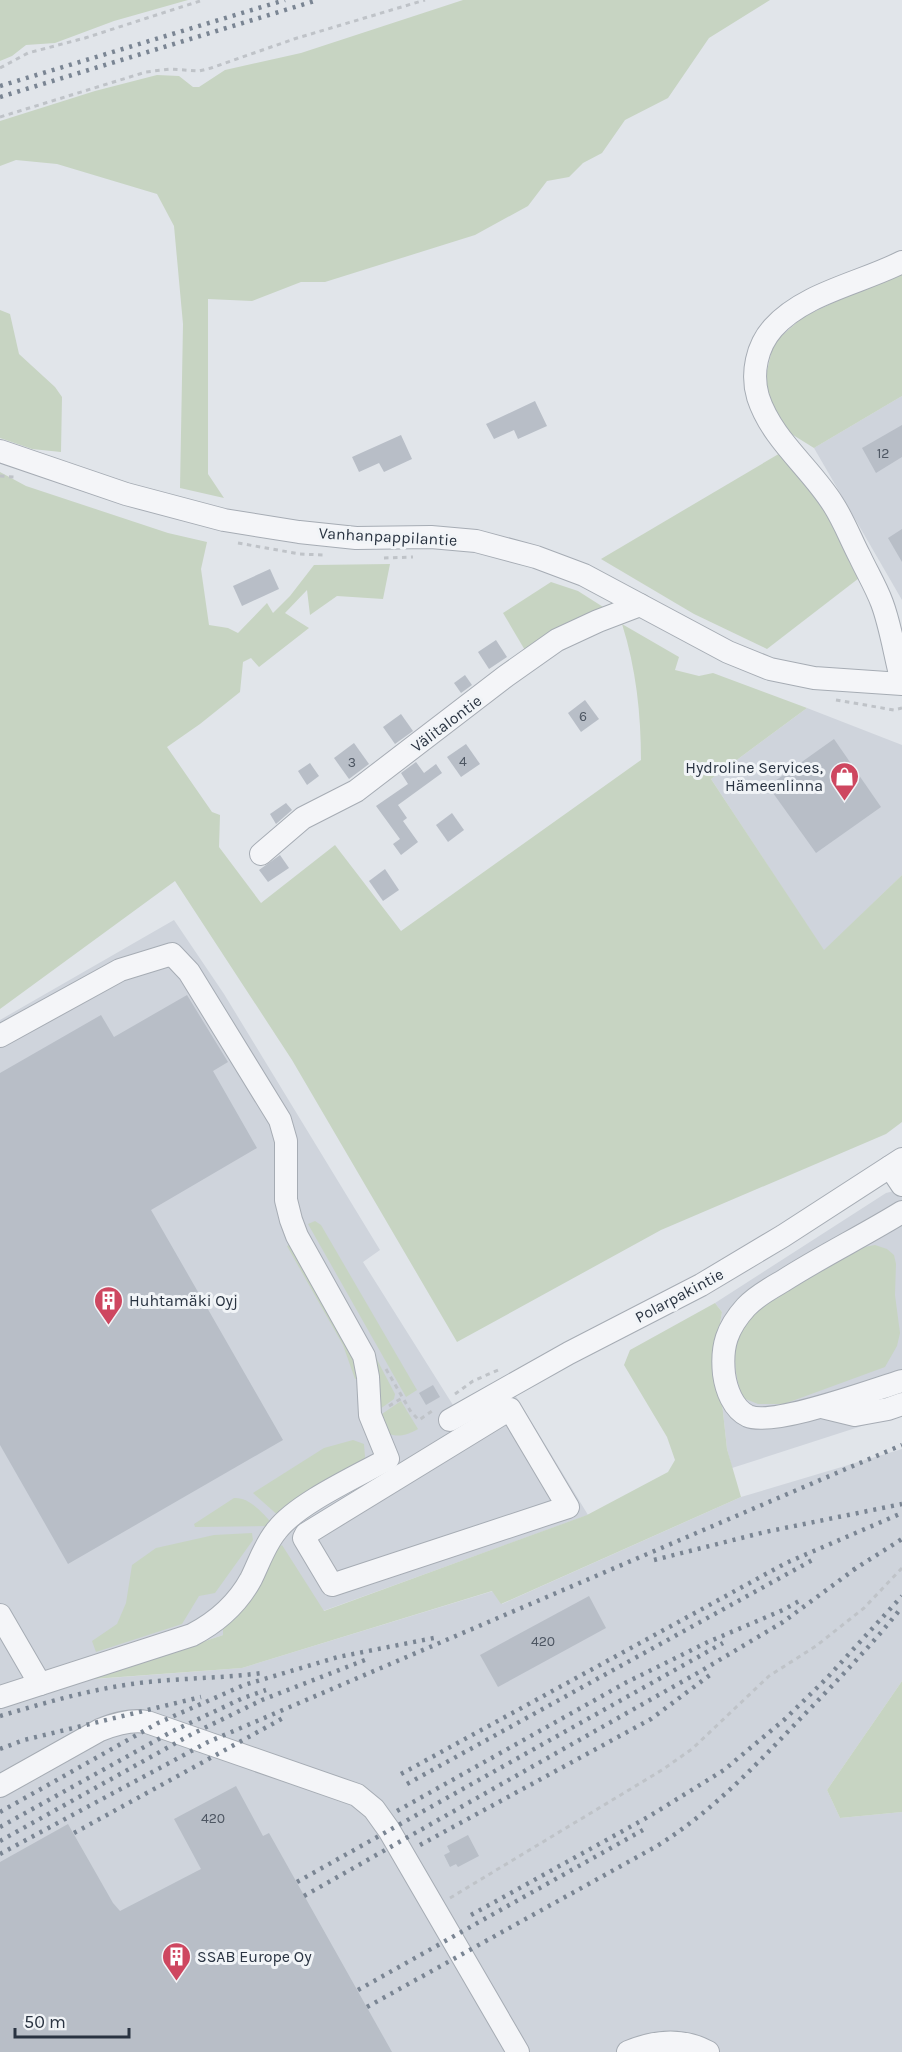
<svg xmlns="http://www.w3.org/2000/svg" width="902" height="2052" font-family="Karla,sans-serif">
<rect width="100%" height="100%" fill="#e1e5ea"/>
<g fill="#cfd4dc">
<path d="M902,396V600L814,448Z"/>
<path d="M807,708L902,745V875L824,951L711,779Z"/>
<path d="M174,920L224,994L380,1250L363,1262L463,1421L514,1393L588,1515L323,1611L223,1635L96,1679L242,1668L493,1591L502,1604L741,1497L902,1449V1681L827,1790L840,1818L902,1812V2052H0V1020Z"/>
<path d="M902,1189V1413L732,1468L727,1449L716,1347L722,1312L715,1303L886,1193Z"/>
</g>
<g fill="#c7d4c2">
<path d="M0,0H188L114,21L55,43L26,45L12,56L0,61Z"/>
<path d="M463,0H770L709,38L668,98L625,120L602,153L583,163L569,177L547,181L528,206L475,235L325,282H301L252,301L208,299V474L224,498L180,488L183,324L174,226L157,194L57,164L16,160L0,166V121L95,91L157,75L179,76L193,87H199L225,70L301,53Z"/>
<path d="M902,270V396L814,448L785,430L767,392L766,375L772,350L778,339L803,317Z"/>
<path d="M0,310L10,314L19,354L55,387L62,397L61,452L32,449L0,438Z"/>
<path d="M782,452L835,516L863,575L767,649L694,614L601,559Z"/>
<path d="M0,472L26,486L168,533L207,542L201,569L209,625L228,628L238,633L267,603L273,613L290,596L314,565L390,564L383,599L337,596L310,615L307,590L285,613L309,628L259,667L251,658L243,662L240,692L200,724L167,747L212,812L220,815L219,847L261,903L335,845L401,931L641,760C641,714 636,668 622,624L679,657L675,670L699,676L713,673L807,708L711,779L824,950L902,875V1122L886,1134L661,1230L457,1342L292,1060L175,881L0,1009Z"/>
<path d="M551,582L578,591L611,612L529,657L503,613Z"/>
<path d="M315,1221L321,1225L417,1390L406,1397L308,1224Z"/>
<path d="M293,1243L362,1377L355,1379L343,1345L287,1246Z"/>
<path d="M875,1245L887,1249L894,1255L896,1264L895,1295L900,1333L897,1346L885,1367L784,1404H758L743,1398C730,1365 731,1328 762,1305C772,1298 784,1292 794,1286C816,1274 837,1261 859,1248Z"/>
<path d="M715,1303L722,1312L716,1347L727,1449L741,1497L501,1604L492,1591L242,1668L93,1679L223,1635V1628L270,1562L279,1547L282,1545L324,1611L587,1515L668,1472L675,1460L667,1437L624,1365L630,1350Z"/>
<path d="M373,1352L395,1394L394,1399L380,1409Z"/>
<path d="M401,1401L418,1429C407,1435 399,1438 387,1433L379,1416Z"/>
<path d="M353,1440L364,1444L365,1457L363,1464L281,1518L253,1493L324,1448Z"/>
<path d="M234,1498C250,1497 262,1513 273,1524L271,1526L195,1527L194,1524Z"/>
<path d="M252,1533L253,1540L215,1593L199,1596L182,1624L96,1652L92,1641L117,1624L126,1603L132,1565L156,1548L214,1535Z"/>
<path d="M902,1681V1812L840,1818L827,1790Z"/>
</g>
<g fill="#b8bec7">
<path d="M535,401L547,426L518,439L514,430L494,439L486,424Z"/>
<path d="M902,425V457L876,473L862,448Z"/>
<path d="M401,435L412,459L384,472L379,463L359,472L352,457Z"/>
<path d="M902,529V562L888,538Z"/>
<path d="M270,569L279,589L242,606L233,586Z"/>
<path d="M496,640L507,657L489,669L478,652Z"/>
<path d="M465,675L472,685L461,693L454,683Z"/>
<path d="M585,700L599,719L581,732L568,713Z"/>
<path d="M401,714L413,731L395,744L383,727Z"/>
<path d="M834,739L881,807L816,853L768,786Z"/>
<path d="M354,743L369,764L349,779L334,758Z"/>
<path d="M466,744L480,764L461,777L447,757Z"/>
<path d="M416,762L424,773L436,764L442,773L398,805L407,818L403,821L418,842L401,855L393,844L400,839L376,806L408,784L401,773Z"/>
<path d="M310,763L319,776L307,785L298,771Z"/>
<path d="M286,803L292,810L276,824L270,814Z"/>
<path d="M452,813L464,830L448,842L436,825Z"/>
<path d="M280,855L289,868L268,882L259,870Z"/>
<path d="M385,869L399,890L383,901L369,881Z"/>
<path d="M187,995L228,1062L213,1071L257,1148L151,1210L283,1440L68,1564L0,1445V1073L101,1015L114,1037Z"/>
<path d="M433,1385L440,1397L426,1405L419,1393Z"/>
<path d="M589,1596L606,1628L498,1687L480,1655Z"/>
<path d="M236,1786L263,1836L269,1833L392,2052H0V1862L68,1824L113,1903L120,1911L201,1869L174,1819Z"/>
<path d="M468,1835L479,1856L458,1867L456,1864L450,1867L444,1855L450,1852L447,1846Z"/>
</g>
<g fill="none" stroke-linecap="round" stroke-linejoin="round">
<defs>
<g id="minor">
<path d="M902,262C861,283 804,293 773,328C757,346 751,373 758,397C772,440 810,467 833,504C844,521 851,540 860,557C867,572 876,587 882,603C891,627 895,656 902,682"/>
<path d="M0,451L126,494L224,520L299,532L356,538L431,537L476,541L536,557L584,575L728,652L770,669L814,678L902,684"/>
<path d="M261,854L303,818L356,791L506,676L557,640L598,621L640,605"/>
<path d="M0,1036L120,970L172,954L189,972L280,1120L286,1141V1200L291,1220L297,1236L364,1356L368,1377L370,1415L388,1459C356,1477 298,1503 277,1530C265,1544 259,1563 251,1579C238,1603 217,1622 192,1635L0,1697"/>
<path d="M890,1167L902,1185"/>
<path d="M902,1212C863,1236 822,1256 783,1281C771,1288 756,1296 746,1307C727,1328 721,1346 724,1374C726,1389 733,1409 748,1416C773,1427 872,1390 902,1381"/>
<path d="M822,1407L855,1415L888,1409L902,1404"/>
<path d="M510,1409L568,1507L332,1585L304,1538L306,1534Z"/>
<path d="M450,1420L569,1353L701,1285L783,1236L902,1159"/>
<path d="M0,1615L40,1684"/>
<path d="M0,1786L100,1730C115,1724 131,1719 147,1722L357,1795L374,1809L389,1830L518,2052"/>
<path d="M628,2052C654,2041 682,2038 708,2052"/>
</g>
</defs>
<use href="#minor" stroke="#a6acb4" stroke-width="24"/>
<g stroke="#bfc3c8" stroke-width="3" stroke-dasharray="4.5 4.5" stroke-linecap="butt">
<path d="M0,68L28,53L85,38L200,1"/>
<path d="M0,117L146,72L170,69L199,71L211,68L294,39L425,0"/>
<path d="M0,476L14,477"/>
<path d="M238,543L300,554L323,555"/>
<path d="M384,558L413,557"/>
<path d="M836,700L894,710L902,708"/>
<path d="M386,1369L411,1412L419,1420L435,1409"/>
<path d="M455,1394L473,1381L498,1370"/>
<path d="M389,1406L402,1398"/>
<path d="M450,1898L662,1770L692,1749L769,1676L816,1646L864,1608L902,1568"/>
</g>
<use href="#minor" stroke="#f4f5f8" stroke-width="22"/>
<g stroke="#7a8593" stroke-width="4.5" stroke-dasharray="3 6" stroke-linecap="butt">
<path d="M0,86L285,0"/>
<path d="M0,97L318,0"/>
<path d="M654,1560L765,1532L902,1504"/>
<path d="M853,1570L902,1539"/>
<path d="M0,1716C48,1702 98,1687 148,1682C186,1678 224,1678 262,1673"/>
<path d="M0,1749L24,1740L201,1697"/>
<path d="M401,1774L786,1563L902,1513"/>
<path d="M407,1784L816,1558"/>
<path d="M397,1811L627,1682L708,1642L783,1610L801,1600"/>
<path d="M0,1812L158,1723L244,1685L338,1657L434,1638"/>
<path d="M0,1827L173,1731L243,1698L266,1690"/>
<path d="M74,1833L285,1717"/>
<path d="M0,1841L192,1734L262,1700L370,1658"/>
<path d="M420,1845L651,1719L714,1672"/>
<path d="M0,1854L208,1742L902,1445"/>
<path d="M297,1882L723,1643"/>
<path d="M304,1896L701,1671L783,1622L859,1566"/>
<path d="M471,1915L648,1817L724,1770L785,1719L826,1679L902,1596"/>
<path d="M358,1990L643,1830"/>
<path d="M367,2007L657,1846C713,1811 755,1766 800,1719C835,1683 871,1646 902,1607"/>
</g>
</g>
<defs>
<symbol id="shop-pin" viewBox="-11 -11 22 30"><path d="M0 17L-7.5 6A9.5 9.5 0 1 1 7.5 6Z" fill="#ce4760" stroke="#f1f4f7"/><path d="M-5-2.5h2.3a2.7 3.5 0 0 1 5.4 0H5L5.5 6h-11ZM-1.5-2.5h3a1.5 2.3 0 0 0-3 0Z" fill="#fff"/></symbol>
<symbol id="building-pin" viewBox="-11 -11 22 30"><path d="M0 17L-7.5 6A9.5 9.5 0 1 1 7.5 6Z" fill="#ce4760" stroke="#f1f4f7"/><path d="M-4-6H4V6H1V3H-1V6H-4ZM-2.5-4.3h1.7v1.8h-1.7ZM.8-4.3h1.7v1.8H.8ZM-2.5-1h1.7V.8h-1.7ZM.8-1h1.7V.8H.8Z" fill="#fff"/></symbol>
</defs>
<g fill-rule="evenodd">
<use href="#shop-pin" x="828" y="760" width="33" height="45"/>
<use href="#building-pin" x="92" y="1284" width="33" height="45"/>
<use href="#building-pin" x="160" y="1940" width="33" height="45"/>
</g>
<g text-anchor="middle" stroke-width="6" stroke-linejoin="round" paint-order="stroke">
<g font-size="14" fill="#4d5662">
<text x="883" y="458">12</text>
<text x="583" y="721">6</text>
<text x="463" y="766">4</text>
<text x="352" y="767">3</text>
<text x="543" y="1646">420</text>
<text x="213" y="1823">420</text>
</g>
<g font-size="16" fill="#293341" stroke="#f1f4f7">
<text transform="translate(388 536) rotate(3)" y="6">Vanhanpappilantie</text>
<text transform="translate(446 723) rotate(-37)" y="6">Välitalontie</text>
<text transform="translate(679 1295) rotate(-28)" y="6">Polarpakintie</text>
</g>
<g font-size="16" fill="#293341" stroke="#f1f4f7" text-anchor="start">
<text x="823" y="773" text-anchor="end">Hydroline Services,<tspan x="823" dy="18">Hämeenlinna</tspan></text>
<text x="129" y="1306">Huhtamäki Oyj</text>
<text x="197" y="1962">SSAB Europe Oy</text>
</g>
</g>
<path d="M15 2028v9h114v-9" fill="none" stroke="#293341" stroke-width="3"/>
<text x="24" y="2028" font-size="18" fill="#293341" stroke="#f1f4f7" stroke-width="4.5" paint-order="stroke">50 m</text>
</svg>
